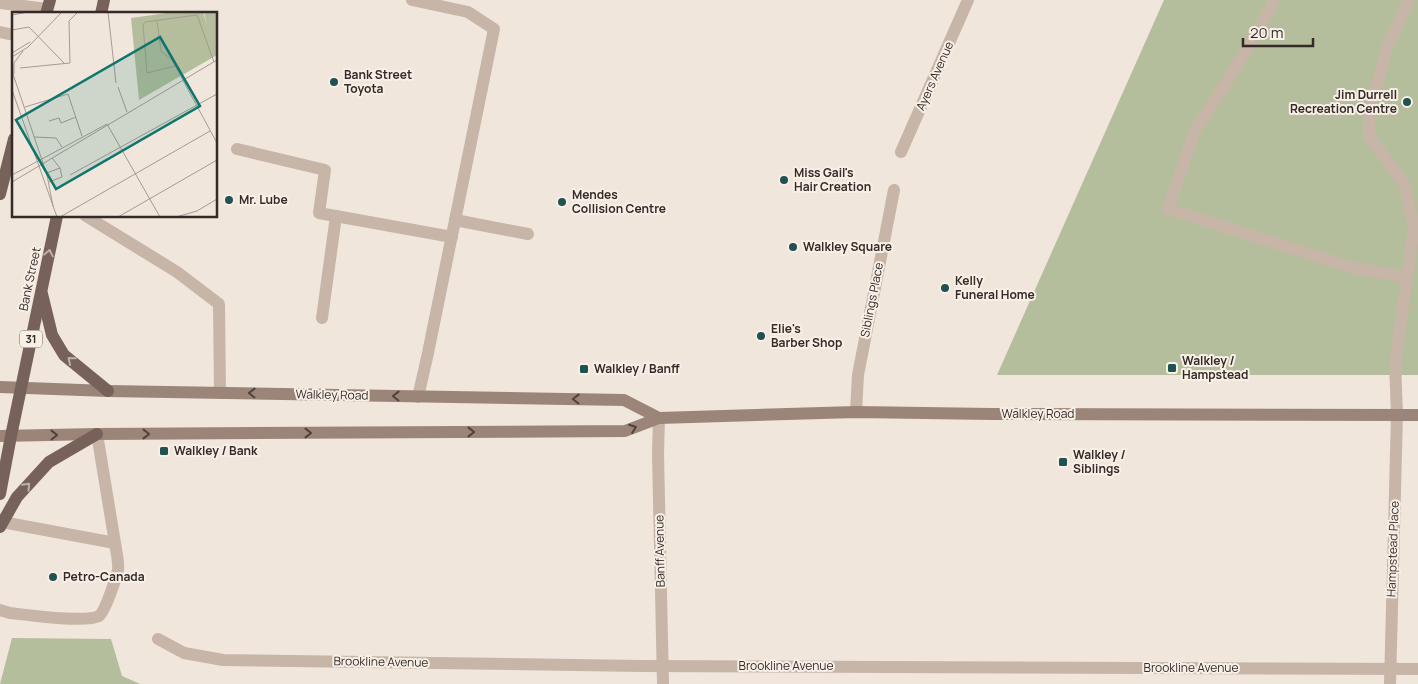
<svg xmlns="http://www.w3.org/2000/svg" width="1418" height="684" font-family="Manrope,sans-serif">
<rect width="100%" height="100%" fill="#f0e6db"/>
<g fill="#b4be9c">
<path d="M1164,0H1418V375H997Z"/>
<path d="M12,638L111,639L122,676L140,684H0Z"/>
</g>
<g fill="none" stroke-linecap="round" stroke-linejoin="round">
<g stroke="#c7b5a8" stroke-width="12">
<path d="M412,0L468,12L494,29L428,353L418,397"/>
<path d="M1274,0L1270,9L1241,59L1194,133L1168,209L1354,268L1407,277"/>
<path d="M0,3L47,9"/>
<path d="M0,32L14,35"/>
<path d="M237,149L325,170L319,213L452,237"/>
<path d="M86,216L177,272L219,304L220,393"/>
<path d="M455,220L528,234"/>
<path d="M322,318L336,216"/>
<path d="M1397,414L1395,364L1414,226L1404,183L1369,136V113L1387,48L1409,0"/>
<path d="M2,522L115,543L97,434"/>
<path d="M0,610L10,613C27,615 86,623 99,616C105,612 116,578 118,570C119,561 116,551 115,543"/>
</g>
<g stroke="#c7b5a8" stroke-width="12">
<path d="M901,152L968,0"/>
<path d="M856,412L858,375L894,190"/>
<path d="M659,418L658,454L663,684"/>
<path d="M158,639L184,653L223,660L641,666L1418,669"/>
<path d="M1390,684L1397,414"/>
</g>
<g stroke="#9b8579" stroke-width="12">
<path d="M0,387L108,391L624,400L659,418"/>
<path d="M0,436L97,434L625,431L659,418L856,412L992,414L1418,415"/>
</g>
<g stroke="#76625a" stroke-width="12">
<path d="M46,14L50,0"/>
<path d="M101,14L104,0"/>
<path d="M0,194L14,139"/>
<path d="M42,294L52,335L64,355L108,391"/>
<path d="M0,494L11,436L57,216"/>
<path d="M0,527L17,497L49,462L97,434"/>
</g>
</g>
<defs><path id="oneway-chevron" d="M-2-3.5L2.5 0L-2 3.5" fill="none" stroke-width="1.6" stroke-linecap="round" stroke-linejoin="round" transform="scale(1.25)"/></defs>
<g stroke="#beb0a8">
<use href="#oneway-chevron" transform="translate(49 253) rotate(-78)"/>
<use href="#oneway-chevron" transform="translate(71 360) rotate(-140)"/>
<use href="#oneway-chevron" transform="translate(27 486) rotate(-47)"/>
</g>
<g stroke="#4e423c">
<use href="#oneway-chevron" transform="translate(252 393) rotate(-179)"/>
<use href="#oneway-chevron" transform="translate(396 396) rotate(-179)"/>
<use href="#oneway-chevron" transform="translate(576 399) rotate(-179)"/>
<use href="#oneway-chevron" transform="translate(633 428) rotate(-20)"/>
<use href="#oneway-chevron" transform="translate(471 432)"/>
<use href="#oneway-chevron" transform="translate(308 433)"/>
<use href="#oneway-chevron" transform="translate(146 434)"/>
<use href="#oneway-chevron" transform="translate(54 435) rotate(-1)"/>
</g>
<g fill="#205153" stroke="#f8f0e7" stroke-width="2">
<circle cx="334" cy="82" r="5"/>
<circle cx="1407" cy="102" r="5"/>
<circle cx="784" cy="180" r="5"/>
<circle cx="229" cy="200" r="5"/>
<circle cx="562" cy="202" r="5"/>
<circle cx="793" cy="247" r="5"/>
<circle cx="945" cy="288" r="5"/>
<circle cx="761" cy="336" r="5"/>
<rect x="1167" y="363" width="10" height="10" rx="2.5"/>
<rect x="579" y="364" width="10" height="10" rx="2.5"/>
<rect x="159" y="446" width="10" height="10" rx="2.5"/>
<rect x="1058" y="457" width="10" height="10" rx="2.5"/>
<circle cx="53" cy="577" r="5"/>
</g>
<g text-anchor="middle" stroke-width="4" stroke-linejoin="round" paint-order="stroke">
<rect fill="#f8f0e7" stroke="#6f6661" stroke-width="1" x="20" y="330.5" width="22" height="17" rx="4"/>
<g font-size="11" font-weight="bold" fill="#342b28">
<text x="31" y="343">31</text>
</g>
<g font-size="12" font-weight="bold" fill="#342b28" stroke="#f8f0e7" text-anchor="start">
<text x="344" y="79">Bank Street<tspan x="344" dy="14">Toyota</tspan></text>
<text x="1397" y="99" text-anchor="end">Jim Durrell<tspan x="1397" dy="14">Recreation Centre</tspan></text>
<text x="794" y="177">Miss Gail's<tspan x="794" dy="14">Hair Creation</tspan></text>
<text x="572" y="199">Mendes<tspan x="572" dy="14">Collision Centre</tspan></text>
<text x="239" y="204">Mr. Lube</text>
<text x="803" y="251">Walkley Square</text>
<text x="955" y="285">Kelly<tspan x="955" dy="14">Funeral Home</tspan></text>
<text x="771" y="333">Elie's<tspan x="771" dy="14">Barber Shop</tspan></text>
<text x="1182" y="365">Walkley /<tspan x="1182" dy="14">Hampstead</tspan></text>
<text x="594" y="373">Walkley / Banff</text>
<text x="174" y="455">Walkley / Bank</text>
<text x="1073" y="459">Walkley /<tspan x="1073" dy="14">Siblings</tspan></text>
<text x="63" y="581">Petro-Canada</text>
</g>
<g font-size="12" fill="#342b28" stroke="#f8f0e7">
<text transform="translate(935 76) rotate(-66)" y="4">Ayers Avenue</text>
<text transform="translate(30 279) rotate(-78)" y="4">Bank Street</text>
<text transform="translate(872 300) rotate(-79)" y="4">Siblings Place</text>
<text transform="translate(332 395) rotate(1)" y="4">Walkley Road</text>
<text x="1038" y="418">Walkley Road</text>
<text transform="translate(1393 549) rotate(-88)" y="4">Hampstead Place</text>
<text transform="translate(660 551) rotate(-91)" y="4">Banff Avenue</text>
<text transform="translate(381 662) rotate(1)" y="4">Brookline Avenue</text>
<text x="786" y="670">Brookline Avenue</text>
<text x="1191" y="672">Brookline Avenue</text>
</g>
</g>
<g transform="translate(12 12)">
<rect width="205" height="205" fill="#f0e6db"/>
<path d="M162,0H191L195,13L192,0H205V43L127,88L119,6Z" fill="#b4be9c"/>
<path fill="none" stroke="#a59b93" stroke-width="1" d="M96,0L104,71M0,3L16,0M145,9L149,39L160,48L205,131M0,18L17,15L53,52M0,41L18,30M0,45L16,35L50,0M163,54L135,61L131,13L133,10L185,3L202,50M8,56L58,51L57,9L66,0M0,59L35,163L41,194M2,62V51L11,39M106,75L115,100M0,78L45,205M13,95L56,82L70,124M37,109L47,106L49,111L64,105M95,112L148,205M22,125L44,126L50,135M35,161L48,156L40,146M0,163L95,112M58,163L205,82M0,170L205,48M37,170L50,165L48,156M48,205L198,119M106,205L205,148M164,205L185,199L205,187"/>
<path fill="#0f766e" fill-opacity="0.15" stroke="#0f766e" stroke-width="2.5" d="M148,25L188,94L44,177L4,108Z"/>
<rect width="205" height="205" fill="none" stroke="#342b28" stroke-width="2.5"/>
</g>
<path d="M1243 38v8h70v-8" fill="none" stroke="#342b28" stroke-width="2.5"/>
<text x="1250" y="38" font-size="15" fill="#342b28" stroke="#f8f0e7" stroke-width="4" paint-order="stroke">20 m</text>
</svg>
